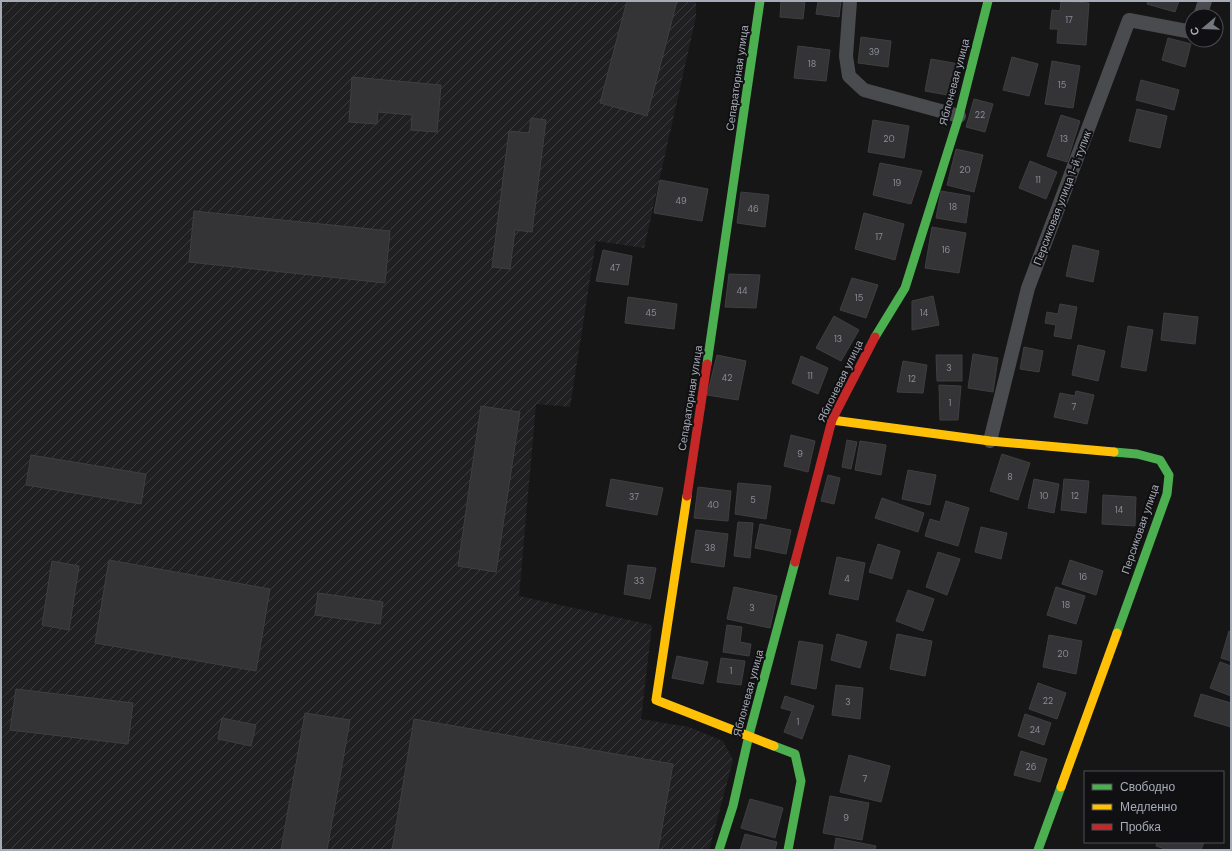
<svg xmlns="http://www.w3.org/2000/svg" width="1232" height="851" font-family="'DM Sans',sans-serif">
<defs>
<pattern id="industrial-furrows" width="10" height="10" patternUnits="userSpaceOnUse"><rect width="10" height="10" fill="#202022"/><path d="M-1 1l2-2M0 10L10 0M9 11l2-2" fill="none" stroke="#3e3e40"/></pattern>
</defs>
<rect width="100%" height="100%" fill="#161616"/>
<path fill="url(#industrial-furrows)" d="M1,1H696V17L644,248L596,241L570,407L536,404L519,596L652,625L641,719L689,727L723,741L733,760L709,850H1Z"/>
<g fill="#343436" stroke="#3f3f42">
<path d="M627,1H677L647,116L600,103Z"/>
<path d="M781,1H805L803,19L780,17Z"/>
<path d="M818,1H841L839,17L816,14Z"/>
<path d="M1061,1L1089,3L1086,45L1057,43L1058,29H1050L1052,10L1060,11Z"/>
<path d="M1148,1H1179L1175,12L1147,4Z"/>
<path d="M861,37L891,41L888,67L858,63Z"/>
<path d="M1168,38L1191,44L1185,67L1162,60Z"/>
<path d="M798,46L830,50L826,81L794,78Z"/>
<path d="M1012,57L1038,64L1029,96L1003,90Z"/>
<path d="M931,59L959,64L953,96L925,91Z"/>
<path d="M1052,61L1080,66L1073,108L1045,104Z"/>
<path d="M352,77L441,85L437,132L411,130L412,115L378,112L377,124L349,122Z"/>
<path d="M1141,80L1179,90L1174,110L1136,100Z"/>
<path d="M974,99L993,104L985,132L966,127Z"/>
<path d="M1137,109L1167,116L1160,148L1129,141Z"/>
<path d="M1061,115L1080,121L1067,162L1047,156Z"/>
<path d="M531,118L546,120L532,232L515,230L510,269L492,267L509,131L529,133Z"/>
<path d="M873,120L909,126L904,158L868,152Z"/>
<path d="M956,149L983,155L974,192L947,185Z"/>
<path d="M1030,161L1057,172L1046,199L1019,188Z"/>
<path d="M880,163L922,171L911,204L873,195Z"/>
<path d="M660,180L708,189L702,221L654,213Z"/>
<path d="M941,191L970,196L966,223L936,218Z"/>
<path d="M741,192L769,195L765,227L737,223Z"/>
<path d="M194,211L390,231L385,283L189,262Z"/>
<path d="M864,213L904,224L895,260L855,249Z"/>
<path d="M932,227L966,233L959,273L925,268Z"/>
<path d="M1073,245L1099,251L1093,282L1066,276Z"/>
<path d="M603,250L632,256L628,285L596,281Z"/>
<path d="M729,274L760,275L756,308L725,307Z"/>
<path d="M852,278L878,285L866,318L840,310Z"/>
<path d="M933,296L939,325L912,330V301Z"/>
<path d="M628,297L677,304L674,329L625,323Z"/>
<path d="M1060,304L1077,307L1071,339L1054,336L1056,325L1045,323L1047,312L1058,314Z"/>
<path d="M1164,313L1198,317L1195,344L1161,340Z"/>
<path d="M834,316L859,330L841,361L816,348Z"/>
<path d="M1128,326L1153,330L1146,371L1121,367Z"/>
<path d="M1078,345L1105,351L1098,381L1072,375Z"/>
<path d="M1024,347L1043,351L1039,372L1020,369Z"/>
<path d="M973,354L998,358L993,392L968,388Z"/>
<path d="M717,355L746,361L738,400L707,395Z"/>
<path d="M936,355H962V381H937Z"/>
<path d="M801,356L828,368L818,394L792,383Z"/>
<path d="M903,361L927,365L923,393L897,392Z"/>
<path d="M939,385L961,386L958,420H940Z"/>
<path d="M1076,391L1094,395L1087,424L1054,417L1060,393L1075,396Z"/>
<path d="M481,406L520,412L496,572L458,566Z"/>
<path d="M791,435L815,441L808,472L784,466Z"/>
<path d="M847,440L857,442L851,469L842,467Z"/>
<path d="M860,441L886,445L881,475L855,470Z"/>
<path d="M1002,454L1030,463L1018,500L990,491Z"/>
<path d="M31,455L146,474L141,504L26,485Z"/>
<path d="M908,470L936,475L930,505L902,499Z"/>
<path d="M828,475L840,478L834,504L821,501Z"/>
<path d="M611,479L663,488L657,515L606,506Z"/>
<path d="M1034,479L1059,484L1054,513L1028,508Z"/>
<path d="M1064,479L1089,481L1086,513L1061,510Z"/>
<path d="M738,483L771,486L766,519L735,514Z"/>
<path d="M698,487L731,491L728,521L694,518Z"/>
<path d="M1103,495L1136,497L1135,526L1102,524Z"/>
<path d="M882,498L924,513L918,532L875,518Z"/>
<path d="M946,501L969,508L958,546L925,536L930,519L940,522Z"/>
<path d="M738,522L753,523L750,558L734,556Z"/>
<path d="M760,524L791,530L786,554L755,548Z"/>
<path d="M981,527L1007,533L1001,559L975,552Z"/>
<path d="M696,530L728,534L724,567L691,562Z"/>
<path d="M878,544L900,551L892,579L869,572Z"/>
<path d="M938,552L960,559L947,595L926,587Z"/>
<path d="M837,557L865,563L858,600L829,594Z"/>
<path d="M109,560L270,589L256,671L95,643Z"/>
<path d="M1070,560L1103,571L1096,595L1062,584Z"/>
<path d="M52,561L79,566L69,630L42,625Z"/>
<path d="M628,565L656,568L650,599L624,594Z"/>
<path d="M734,587L777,596L770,628L727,619Z"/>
<path d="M1056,587L1085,596L1076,624L1047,615Z"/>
<path d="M908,590L934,599L923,631L896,621Z"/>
<path d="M318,593L383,602L380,624L315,615Z"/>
<path d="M727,625L742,627L740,642L751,644L749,656L723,652Z"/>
<path d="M1229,631L1231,632V661L1221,658Z"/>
<path d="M837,634L867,642L860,668L831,660Z"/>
<path d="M897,634L932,641L925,676L890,669Z"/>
<path d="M1049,635L1082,641L1076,674L1043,667Z"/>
<path d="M799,641L823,645L816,689L791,684Z"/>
<path d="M677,656L708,662L703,684L672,678Z"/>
<path d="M721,658L745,661L741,685L717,682Z"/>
<path d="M1220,662L1231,666V696L1210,688Z"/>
<path d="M1038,683L1066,693L1057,719L1029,709Z"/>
<path d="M836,685L863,688L860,719L832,715Z"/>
<path d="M16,689L133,703L128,744L10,730Z"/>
<path d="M1201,694L1231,703V727L1194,716Z"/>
<path d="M785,696L814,706L802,739L784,732L792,711L781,708Z"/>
<path d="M305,713L350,720L327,850H281Z"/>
<path d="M1025,714L1051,723L1044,745L1018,736Z"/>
<path d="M222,718L256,725L251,746L218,739Z"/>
<path d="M414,719L673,764L658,850H392Z"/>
<path d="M1021,751L1047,759L1040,782L1014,775Z"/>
<path d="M849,755L890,766L881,802L840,792Z"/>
<path d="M830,796L869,803L862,840L823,833Z"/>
<path d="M750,799L783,808L775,838L741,828Z"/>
<path d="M745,834L777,842L775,850H740Z"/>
<path d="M836,838L876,846L875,850H834Z"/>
<path d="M1157,842H1204L1201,850H1168L1156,846Z"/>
</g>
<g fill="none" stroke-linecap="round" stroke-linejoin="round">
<g stroke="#4a4b4f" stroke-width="14">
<path d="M850,1L846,56L849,76L864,90L959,116"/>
<path d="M1200,16L1205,1"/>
<path d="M990,441L1028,288L1129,20L1192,32"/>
</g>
<g stroke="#4caf50" stroke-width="9">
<path d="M875,337L905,288L959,116L988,1"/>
<path d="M707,364L760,1"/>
<path d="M1114,452L1137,454L1160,460L1169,475L1167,494L1117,633"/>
<path d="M774,746L795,754L801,781L788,850"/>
<path d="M719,850L733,806L749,735L795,562"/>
<path d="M1038,850L1061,787"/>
</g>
<g stroke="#ffc107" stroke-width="9">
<path d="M832,420L990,441L1114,452"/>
<path d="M687,496L656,700L774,746"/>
<path d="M1061,787L1117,633"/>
</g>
<g stroke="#c62828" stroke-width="9">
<path d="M687,496L707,364"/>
<path d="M795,562L832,420L875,337"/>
</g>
</g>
<g text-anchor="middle" stroke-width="4" stroke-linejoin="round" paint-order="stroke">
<g font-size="9" fill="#8a8d97">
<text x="1069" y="23">17</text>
<text x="874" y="55">39</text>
<text x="812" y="67">18</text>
<text x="1062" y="88">15</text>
<text x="980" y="118">22</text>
<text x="889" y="142">20</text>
<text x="1064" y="142">13</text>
<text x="965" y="173">20</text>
<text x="1038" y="183">11</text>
<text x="897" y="186">19</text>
<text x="681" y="204">49</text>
<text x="953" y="210">18</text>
<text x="753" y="212">46</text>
<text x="879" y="240">17</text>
<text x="946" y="253">16</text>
<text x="615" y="271">47</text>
<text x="742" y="294">44</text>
<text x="859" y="301">15</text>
<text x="651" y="316">45</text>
<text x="924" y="316">14</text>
<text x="838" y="342">13</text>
<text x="949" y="371">3</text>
<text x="810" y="379">11</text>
<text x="727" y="381">42</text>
<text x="912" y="382">12</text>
<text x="950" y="406">1</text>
<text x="1074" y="410">7</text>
<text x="800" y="457">9</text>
<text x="1010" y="480">8</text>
<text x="1044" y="499">10</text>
<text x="1075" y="499">12</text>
<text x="634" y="500">37</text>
<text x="753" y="503">5</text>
<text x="713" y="508">40</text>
<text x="1119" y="513">14</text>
<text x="710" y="551">38</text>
<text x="1083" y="580">16</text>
<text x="847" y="582">4</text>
<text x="639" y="584">33</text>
<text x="1066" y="608">18</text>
<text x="752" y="611">3</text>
<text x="1063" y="657">20</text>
<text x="731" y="674">1</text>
<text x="1048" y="704">22</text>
<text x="848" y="705">3</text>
<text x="798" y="725">1</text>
<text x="1035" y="733">24</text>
<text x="1031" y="770">26</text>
<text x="865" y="782">7</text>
<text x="846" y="821">9</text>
</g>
<g font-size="11" fill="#a7abb7" stroke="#101012">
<text transform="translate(737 78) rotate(-82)" y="4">Сепараторная улица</text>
<text transform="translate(954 82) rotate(-75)" y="4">Яблоневая улица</text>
<text transform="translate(1062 198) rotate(-69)" y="4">Персиковая улица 1-й тупик</text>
<text transform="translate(840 381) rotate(-64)" y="4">Яблоневая улица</text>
<text transform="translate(690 398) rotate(-81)" y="4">Сепараторная улица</text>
<text transform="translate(1140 529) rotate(-71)" y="4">Персиковая улица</text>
<text transform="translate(748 693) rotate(-75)" y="4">Яблоневая улица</text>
</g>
</g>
<rect width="1232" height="851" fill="none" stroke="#a7abb7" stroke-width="4"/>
<rect x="1084" y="771" width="140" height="72" fill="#101012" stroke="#4c4e54"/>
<rect x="1092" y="784" width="20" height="6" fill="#4caf50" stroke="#4c4e54"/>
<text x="1120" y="791" font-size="12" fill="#a7abb7">Свободно</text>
<rect x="1092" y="804" width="20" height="6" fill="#ffc107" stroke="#4c4e54"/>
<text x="1120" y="811" font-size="12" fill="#a7abb7">Медленно</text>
<rect x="1092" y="824" width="20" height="6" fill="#c62828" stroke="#4c4e54"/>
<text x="1120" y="831" font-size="12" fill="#a7abb7">Пробка</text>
<g transform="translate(1204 28) rotate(251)"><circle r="19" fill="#101012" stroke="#4c4e54"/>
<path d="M0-3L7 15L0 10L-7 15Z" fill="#74777f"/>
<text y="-6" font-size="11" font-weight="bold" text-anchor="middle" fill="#a7abb7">С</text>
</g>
</svg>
